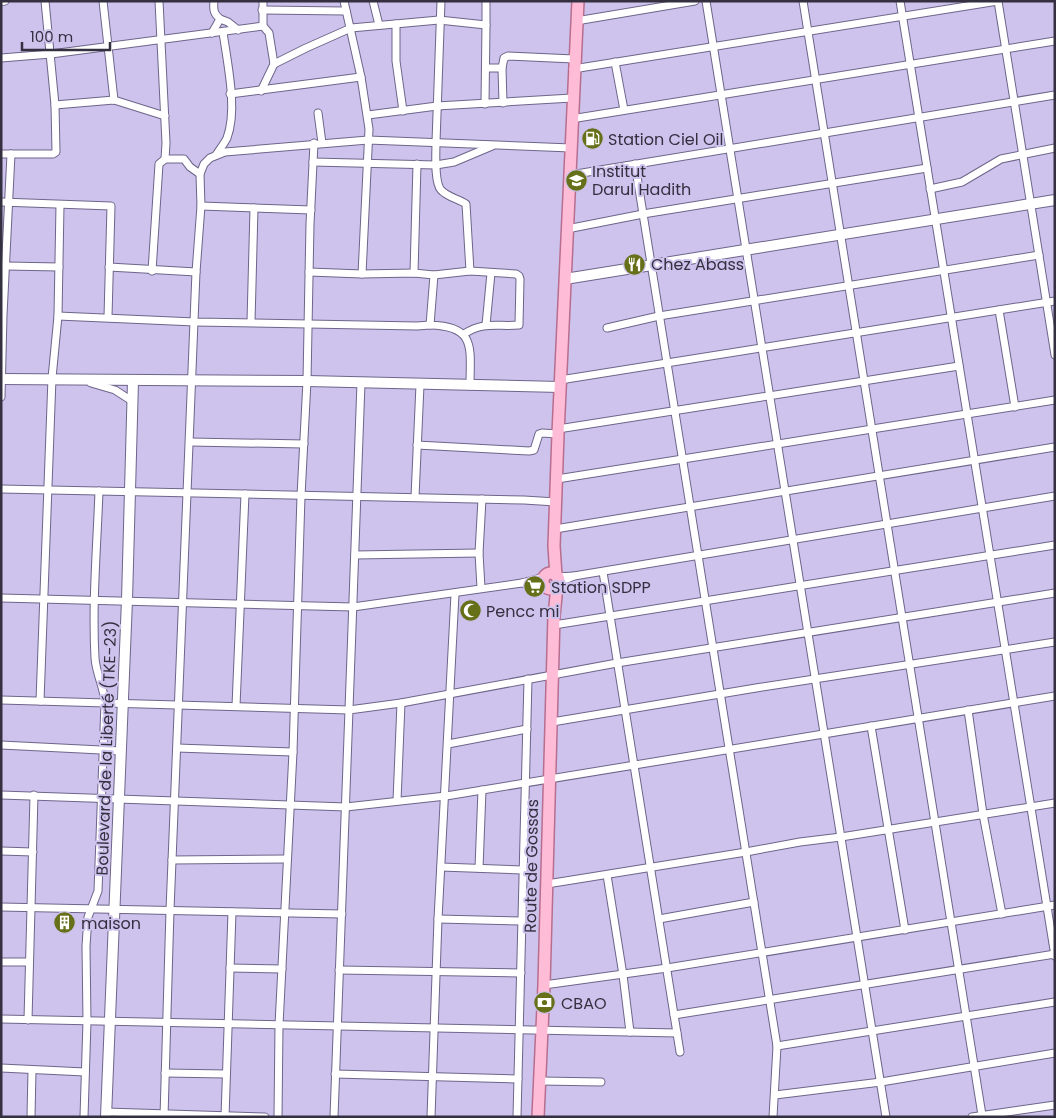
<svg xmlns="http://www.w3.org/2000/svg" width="1056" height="1118" font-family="Poppins,sans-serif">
<rect width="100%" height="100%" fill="#cdc3ed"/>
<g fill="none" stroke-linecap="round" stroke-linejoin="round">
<defs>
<g id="street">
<path d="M103,1L114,100"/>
<path d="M159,1L166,143L165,159"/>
<path d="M344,1L361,77L369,129L362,274"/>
<path d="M373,1L379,25"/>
<path d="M441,1L436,142C436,153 434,182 441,190C447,197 459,199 466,204L470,271L516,274L519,276L520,279L519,325C497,327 484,321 464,334"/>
<path d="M706,1L886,1117"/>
<path d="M803,1L982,1115"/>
<path d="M900,1L1055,956"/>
<path d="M998,1L1055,355"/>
<path d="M1,2L5,1"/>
<path d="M262,10L346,11"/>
<path d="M220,19L228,22L238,30"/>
<path d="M576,21L695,1"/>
<path d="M396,24V61L403,111"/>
<path d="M212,33L220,19C214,14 213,10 214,1"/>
<path d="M1,58L51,54L263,26"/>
<path d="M615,62L624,110"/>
<path d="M274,64L306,48L351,28L439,20L486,25V1"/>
<path d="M486,68H502L504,58L508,56L574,59"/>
<path d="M502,68L503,103"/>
<path d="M573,69L998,1"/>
<path d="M261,91L274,64L269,33L263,26V1"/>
<path d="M230,94L361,77"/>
<path d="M485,104L486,25"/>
<path d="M55,105L114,100L165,116"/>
<path d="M318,113L322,143"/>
<path d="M368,115L437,106L572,98"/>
<path d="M571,119L1055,41"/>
<path d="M1,154H53L56,152L55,105L45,1"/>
<path d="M216,155C220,149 224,144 227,138C238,109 227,62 223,32"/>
<path d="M313,162L436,165L454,162L492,146"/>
<path d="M635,164L777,1046L773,1117"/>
<path d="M570,175L1055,95"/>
<path d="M930,189L962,182L1001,159L1055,148"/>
<path d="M1,202L111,206L108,317"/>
<path d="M201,206L311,210"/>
<path d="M567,229L643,214L927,168"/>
<path d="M6,266L59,267"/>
<path d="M109,267L196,272"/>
<path d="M152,271L159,164L165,159H184L190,167L200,174"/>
<path d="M309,272L362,274L414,273L434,275L430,325C477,326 470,349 470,386"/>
<path d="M414,273L417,164"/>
<path d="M434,275L470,271"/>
<path d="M999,310L1015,407"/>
<path d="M58,316L195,322L417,326L430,325"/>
<path d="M251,322L254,208"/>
<path d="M486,325L491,273"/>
<path d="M607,328L659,316L1039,255"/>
<path d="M560,380L1055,301"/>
<path d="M91,383L115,390L132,401"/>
<path d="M1,397L3,315L11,154"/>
<path d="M558,429L959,366"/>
<path d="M190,442L304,444"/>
<path d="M417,445L529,451L534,450L539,434L542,433L558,434"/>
<path d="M557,479L1055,400"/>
<path d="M1,489L524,500L556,502"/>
<path d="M415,497L420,385"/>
<path d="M555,529L1055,447"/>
<path d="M355,555L479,553"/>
<path d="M603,572L680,1052"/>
<path d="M574,576L1055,496"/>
<path d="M557,577L574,576L558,583"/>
<path d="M543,584L522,583L544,577"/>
<path d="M481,588L479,553L482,499"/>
<path d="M1,598L353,607L522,583"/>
<path d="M554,625L1055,545"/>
<path d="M1,700L349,710L401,703L617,663L1055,593"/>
<path d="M40,701L52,378L58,316L60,205"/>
<path d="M236,706L245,494"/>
<path d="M968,710L983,814L1002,914"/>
<path d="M552,722L762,687L1055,642"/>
<path d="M871,726L905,930"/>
<path d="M448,744L527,729"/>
<path d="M1,745L121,751"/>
<path d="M177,748L293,752"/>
<path d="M1,795L346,807L446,796L1055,696"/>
<path d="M397,801L401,703"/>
<path d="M1,851L33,852"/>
<path d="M172,860L287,859"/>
<path d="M441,867L523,870"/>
<path d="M479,868L482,790"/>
<path d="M607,875L623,975L630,1032"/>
<path d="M547,884L746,852L800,842L841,837L1055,803"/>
<path d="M1,907L342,914"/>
<path d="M438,919L522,921"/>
<path d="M659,919L754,902"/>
<path d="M1,962H29"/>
<path d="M230,968L282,969"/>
<path d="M339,970L521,973"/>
<path d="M544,985L667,968L1055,905"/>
<path d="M674,1015L1055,954"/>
<path d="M1,1019L677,1033"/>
<path d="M28,1020L34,795"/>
<path d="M777,1046L1055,1002"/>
<path d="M1,1068L85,1072"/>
<path d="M165,1073L226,1074"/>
<path d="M335,1074L518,1079"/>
<path d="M541,1081L601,1082"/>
<path d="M775,1095L881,1082L1055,1053"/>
<path d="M106,1112L265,1117"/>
<path d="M31,1117L32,1070"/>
<path d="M84,1117L87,1021L86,946L88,917L98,891L105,703C104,687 96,674 95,658C92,603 97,547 99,491"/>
<path d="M164,1117L170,910L196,272L201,206L200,174L204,164L210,158L225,152L368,140L571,148"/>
<path d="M225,1117L232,912"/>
<path d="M278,1117L279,1025L293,752L301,496L307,381L310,224L314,143"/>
<path d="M334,1117L361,383"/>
<path d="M431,1117L438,919L455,594"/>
<path d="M517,1117L528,679"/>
<path d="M972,1117L1055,1105"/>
</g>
<g id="secondary">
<path d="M565,279L1055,200"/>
<path d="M1,379L307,381L560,387"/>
<path d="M106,1117L127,600L133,381"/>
</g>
<g id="primary">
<circle cx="551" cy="581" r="8"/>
<path d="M556,576L554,546L558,434L578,1"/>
<path d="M538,1117L544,985L554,616L557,586"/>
</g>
</defs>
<use href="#street" stroke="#6e658a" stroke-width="9"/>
<use href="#secondary" stroke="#6e658a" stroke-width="12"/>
<use href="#primary" stroke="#b76e8f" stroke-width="14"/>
<use href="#street" stroke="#fff" stroke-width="7"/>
<use href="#secondary" stroke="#fff" stroke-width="10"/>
<use href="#primary" stroke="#febcd6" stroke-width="11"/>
</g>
<defs>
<symbol id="fuel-disc" viewBox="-11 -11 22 22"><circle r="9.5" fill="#667019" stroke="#cdc3ed"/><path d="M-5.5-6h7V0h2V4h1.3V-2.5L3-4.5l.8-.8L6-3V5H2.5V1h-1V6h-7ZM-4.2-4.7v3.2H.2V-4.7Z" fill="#fff"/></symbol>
<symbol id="school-disc" viewBox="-11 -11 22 22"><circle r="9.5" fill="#667019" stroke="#cdc3ed"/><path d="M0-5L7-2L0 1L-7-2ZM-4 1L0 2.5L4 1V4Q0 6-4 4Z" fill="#fff"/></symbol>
<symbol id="restaurant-disc" viewBox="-11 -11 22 22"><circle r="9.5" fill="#667019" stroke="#cdc3ed"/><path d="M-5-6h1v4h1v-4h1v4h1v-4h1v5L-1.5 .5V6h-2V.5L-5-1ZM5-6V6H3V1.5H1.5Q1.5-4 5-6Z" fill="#fff"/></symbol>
<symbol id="supermarket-disc" viewBox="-11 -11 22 22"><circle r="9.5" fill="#667019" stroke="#cdc3ed"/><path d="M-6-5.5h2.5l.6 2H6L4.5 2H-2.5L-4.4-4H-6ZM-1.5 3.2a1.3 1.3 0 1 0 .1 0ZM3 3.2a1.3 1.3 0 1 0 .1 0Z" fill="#fff"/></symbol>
<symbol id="mosque-disc" viewBox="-11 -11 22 22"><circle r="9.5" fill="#667019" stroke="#cdc3ed"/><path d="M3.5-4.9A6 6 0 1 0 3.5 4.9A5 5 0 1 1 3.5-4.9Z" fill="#fff"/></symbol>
<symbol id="building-disc" viewBox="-11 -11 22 22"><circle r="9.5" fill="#667019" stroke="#cdc3ed"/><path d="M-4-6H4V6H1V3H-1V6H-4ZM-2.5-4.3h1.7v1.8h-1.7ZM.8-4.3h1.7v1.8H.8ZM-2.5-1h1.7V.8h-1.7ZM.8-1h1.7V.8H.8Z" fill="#fff"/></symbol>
<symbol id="bank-disc" viewBox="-11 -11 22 22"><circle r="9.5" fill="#667019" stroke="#cdc3ed"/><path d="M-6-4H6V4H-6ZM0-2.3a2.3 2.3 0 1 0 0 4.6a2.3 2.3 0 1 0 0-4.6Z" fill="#fff"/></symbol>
</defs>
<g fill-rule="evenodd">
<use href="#fuel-disc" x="580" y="126" width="25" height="25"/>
<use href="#school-disc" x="564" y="168" width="25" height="25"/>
<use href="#restaurant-disc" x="622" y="252" width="25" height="25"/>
<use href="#supermarket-disc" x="522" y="574" width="25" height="25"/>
<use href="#mosque-disc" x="458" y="598" width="25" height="25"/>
<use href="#building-disc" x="52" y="910" width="25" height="25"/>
<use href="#bank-disc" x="532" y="990" width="25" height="25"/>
</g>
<g text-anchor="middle" stroke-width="4" stroke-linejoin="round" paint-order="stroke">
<g font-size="16" fill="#343040" stroke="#cdc3ed" text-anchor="start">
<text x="608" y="145">Station Ciel Oil</text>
<text x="592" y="177">Institut<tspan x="592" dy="18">Darul Hadith</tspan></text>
<text x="651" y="270">Chez Abass</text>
<text x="551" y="593">Station SDPP</text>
<text x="486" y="617">Pencc mi</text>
<text x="81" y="929">maison</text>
<text x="561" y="1009">CBAO</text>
</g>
<g font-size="16" fill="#343040" stroke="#cdc3ed">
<text transform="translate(106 748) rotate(-88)" y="6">Boulevard de la Liberté (TKE-23)</text>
<text transform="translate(531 866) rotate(-89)" y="6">Route de Gossas</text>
</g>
</g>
<rect width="1056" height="1118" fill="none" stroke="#343040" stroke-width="5"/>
<path d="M22 42v8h88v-8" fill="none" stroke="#343040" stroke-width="2.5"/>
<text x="30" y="42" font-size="15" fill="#343040" stroke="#cdc3ed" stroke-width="4" paint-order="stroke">100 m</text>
</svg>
